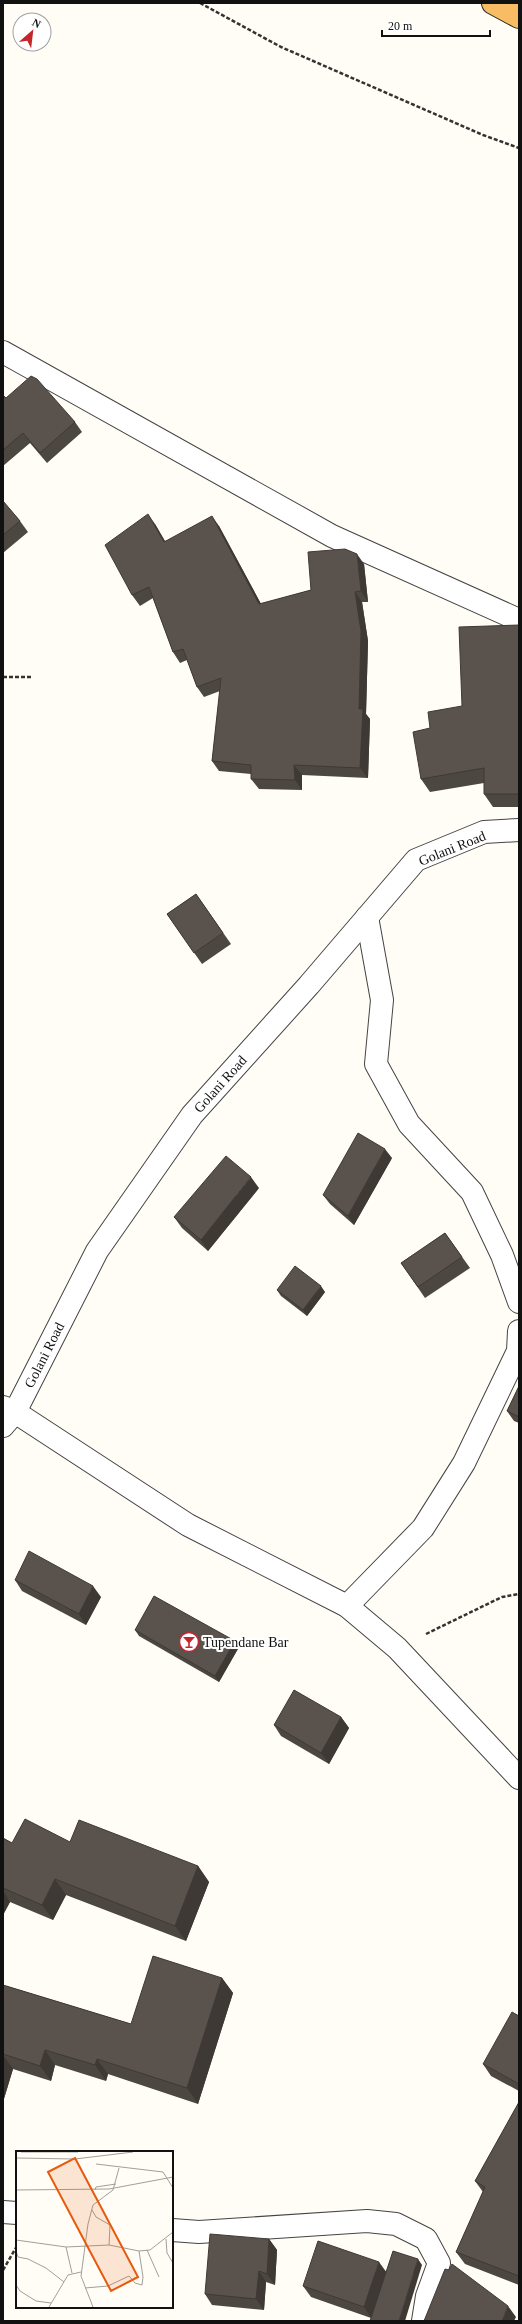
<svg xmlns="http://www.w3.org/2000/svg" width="522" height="2324" font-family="Georgia,serif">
<rect width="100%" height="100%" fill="#fffdf5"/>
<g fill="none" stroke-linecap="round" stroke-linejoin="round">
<defs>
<g id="minor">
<path d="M3,352L332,536L519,620"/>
<path d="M367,917L382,1000L376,1064L409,1124L472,1192L502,1255L519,1302"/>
<path d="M3,1407L15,1412L188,1525L347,1606L397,1648L519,1778"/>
<path d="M3,1426L15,1412L97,1251L192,1115L309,985L416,860L484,832L519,830"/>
<path d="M347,1606L423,1528L464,1463L518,1351L519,1331"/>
<path d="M3,2212L17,2213"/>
<path d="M172,2230L199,2232L367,2221L396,2224L426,2239L439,2263L427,2296L423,2321"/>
</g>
<path id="trunk" d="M493,3L519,17"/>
</defs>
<use href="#minor" stroke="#444" stroke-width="24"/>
<use href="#trunk" stroke="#222" stroke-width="24"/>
<g stroke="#333" stroke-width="2.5" stroke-dasharray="4 2" stroke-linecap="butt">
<path d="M200,3L281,47L483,135L519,148"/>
<path d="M3,677H33"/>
<path d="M426,1634L502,1597L519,1594"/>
<path d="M3,2270L17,2246"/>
</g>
<use href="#minor" stroke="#fff" stroke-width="22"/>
<use href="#trunk" stroke="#f7bc64" stroke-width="22"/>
</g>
<g fill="#4d4742">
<path d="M3,395L6,398L75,422L82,432L47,463L30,443L3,466Z"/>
<path d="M3,501L20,521L28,532L3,553Z"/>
<path d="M155,524L165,541L219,526L261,604L311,590L364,564L368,602H362L368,641L366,714L370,719L368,778L302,775V790L259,789L251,779V774L219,771L212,761L220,691L204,697L197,687L187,660L180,663L173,652L153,598L140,606L132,595Z"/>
<path d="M519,625V807H493L484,794V783L430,792L421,779L430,728L462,706Z"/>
<path d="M196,894L231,944L202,964L167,914Z"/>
<path d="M392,1158L354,1225L330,1204L323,1195Z"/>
<path d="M259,1188L208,1251L182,1228L174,1217Z"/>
<path d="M445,1233L470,1268L425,1298L401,1263Z"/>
<path d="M277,1290L325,1292L307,1316L281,1296Z"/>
<path d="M519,1386V1423L514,1421L507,1411Z"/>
<path d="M15,1580L101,1597L86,1625L22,1591Z"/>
<path d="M135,1630L235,1641L239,1647L219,1682L139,1636Z"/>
<path d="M341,1717L349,1728L329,1764L281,1736L274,1725Z"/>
<path d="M3,1838L12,1843L70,1842L198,1866L209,1882L186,1941L66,1895L53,1920L10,1902L3,1915Z"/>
<path d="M222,1978L233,1993L198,2104L108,2074L106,2081L55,2065L51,2081L13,2069L3,2102V1985L131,2024Z"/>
<path d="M519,2016V2091L491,2076L483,2064Z"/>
<path d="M519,2102V2285L465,2264L456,2252L483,2192L475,2181Z"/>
<path d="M269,2239L277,2250L275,2285L266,2282L264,2310L212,2305L205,2294Z"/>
<path d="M422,2265L371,2318L311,2297L303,2286Z"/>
</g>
<g fill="#3f3936">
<path d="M148,514L155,524L171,552L164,542Z"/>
<path d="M212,516L219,526L267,615L259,604Z"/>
<path d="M357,554L364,564L368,602L361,591Z"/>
<path d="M355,592L362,602L368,641L366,714L370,719L368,778L360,768Z"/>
<path d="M294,765L302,775V790L295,780Z"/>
<path d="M385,1149L392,1158L354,1225L348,1216Z"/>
<path d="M251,1177L259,1188L208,1251L201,1240Z"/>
<path d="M321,1286L325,1292L307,1316L303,1310Z"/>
<path d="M93,1586L101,1597L86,1625L79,1614Z"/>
<path d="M235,1641L239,1647L219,1682L215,1676Z"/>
<path d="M341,1717L349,1728L329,1764L321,1753Z"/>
<path d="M198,1866L209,1882L186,1941L175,1926Z"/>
<path d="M55,1879L66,1895L53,1920L42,1905Z"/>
<path d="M3,1891L10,1902L3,1915Z"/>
<path d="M222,1978L233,1993L198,2104L187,2088Z"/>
<path d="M45,2050L55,2065L51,2081L40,2066Z"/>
<path d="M3,2055L13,2069L3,2102Z"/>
<path d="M97,2059L108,2074L106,2081L95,2065Z"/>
<path d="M269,2239L277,2250L275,2285L267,2274Z"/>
<path d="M418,2259L422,2265L405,2321H399Z"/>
<path d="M379,2262L387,2273L371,2318L364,2307Z"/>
<path d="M259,2271L266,2282L264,2310L256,2299Z"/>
<path d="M508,2306L516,2317L514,2321H502Z"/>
</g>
<g fill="#5a524d" stroke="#3f3936">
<path d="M31,376L37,379L75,422L40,453L23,433L3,450V395L6,398Z"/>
<path d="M3,501L20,521L3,535Z"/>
<path d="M148,514L164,542L212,516L259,604L311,590L308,552L345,549L357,554L361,591L355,592L361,631L359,709H363L360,768L294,765L295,780L251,779V765L212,761L221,678L197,687L183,649L173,652L149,587L132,595L105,545Z"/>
<path d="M519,625V794H484V768L421,779L413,732L430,728L428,712L462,706L459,627Z"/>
<path d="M196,894L223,933L194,953L167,914Z"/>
<path d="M358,1133L385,1149L348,1216L323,1195Z"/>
<path d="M226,1156L251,1177L201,1240L174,1217Z"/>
<path d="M445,1233L462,1257L418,1287L401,1263Z"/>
<path d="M295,1266L321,1286L303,1310L277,1290Z"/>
<path d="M519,1386V1417L507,1411Z"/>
<path d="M29,1551L93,1586L79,1614L15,1580Z"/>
<path d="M154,1596L235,1641L215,1676L135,1630Z"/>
<path d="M294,1690L341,1717L321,1753L274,1725Z"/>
<path d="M25,1819L70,1842L79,1820L198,1866L175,1926L55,1879L42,1905L3,1888V1838L12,1843Z"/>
<path d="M153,1956L222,1978L187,2088L97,2059L95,2065L45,2050L40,2066L3,2054V1985L131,2024Z"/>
<path d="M512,2012L519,2016V2084L483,2064Z"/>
<path d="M519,2102V2276L456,2252L485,2187L475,2181Z"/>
<path d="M210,2234L269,2239L267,2274L259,2271L256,2299L205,2294Z"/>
<path d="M318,2241L379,2262L364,2307L303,2286Z"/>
<path d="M393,2251L418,2259L399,2321H370Z"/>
<path d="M452,2264L508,2306L502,2321H424L445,2269L449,2270Z"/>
</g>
<defs>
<symbol id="bar-ring" viewBox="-11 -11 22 22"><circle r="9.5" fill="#fff" stroke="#c4262e" stroke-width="1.5"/><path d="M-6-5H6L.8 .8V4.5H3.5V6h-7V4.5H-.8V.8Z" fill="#c4262e"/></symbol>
</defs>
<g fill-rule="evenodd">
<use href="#bar-ring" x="178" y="1631" width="22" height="22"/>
</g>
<g text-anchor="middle" stroke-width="4" stroke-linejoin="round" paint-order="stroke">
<g font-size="14" fill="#111" stroke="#fff">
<text transform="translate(452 848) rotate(-22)" y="5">Golani Road</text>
<text transform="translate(220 1084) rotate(-48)" y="5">Golani Road</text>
<text transform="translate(44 1355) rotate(-63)" y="5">Golani Road</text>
</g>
<g font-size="14" fill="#111" stroke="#fff" text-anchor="start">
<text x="203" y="1647">Tupendane Bar</text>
</g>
</g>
<g transform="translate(16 2151)">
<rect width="157" height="157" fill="#fffdf5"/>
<path fill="none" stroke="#a09f9a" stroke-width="1" d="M5,1H62M0,7L59,8L117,1M80,13L147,21L157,37M0,39L93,38L157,26M79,39L80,36L100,33M76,59L80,66L94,74L93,94M150,88L151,102L157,112M0,89L50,96L93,94L123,100L134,99L157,81M50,96L56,122M131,99L143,126M0,100L2,106L12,108L30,117L48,131M0,134L4,140L20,150L35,152M69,137L92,135L113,125L119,132L126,134L127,126L123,100M33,156L52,124L65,121M77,156L65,125L72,73L77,54L97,39L103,17"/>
<path fill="#e8590c" fill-opacity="0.15" stroke="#e8590c" stroke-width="2" d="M59,7L122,126L95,140L32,21Z"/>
<rect width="157" height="157" fill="none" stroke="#111" stroke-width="2"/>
</g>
<rect width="522" height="2324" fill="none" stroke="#111111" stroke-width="8"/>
<g transform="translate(32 32) rotate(28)"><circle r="19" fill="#ffffff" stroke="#a0a0a0"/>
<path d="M0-3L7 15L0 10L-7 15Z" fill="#c4262e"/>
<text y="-6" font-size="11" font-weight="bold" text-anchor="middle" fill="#111111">N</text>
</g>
<path d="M382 30v6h108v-6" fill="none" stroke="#111111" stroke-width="2"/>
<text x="388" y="30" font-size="12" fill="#111111" stroke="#ffffff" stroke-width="3" paint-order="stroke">20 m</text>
</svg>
